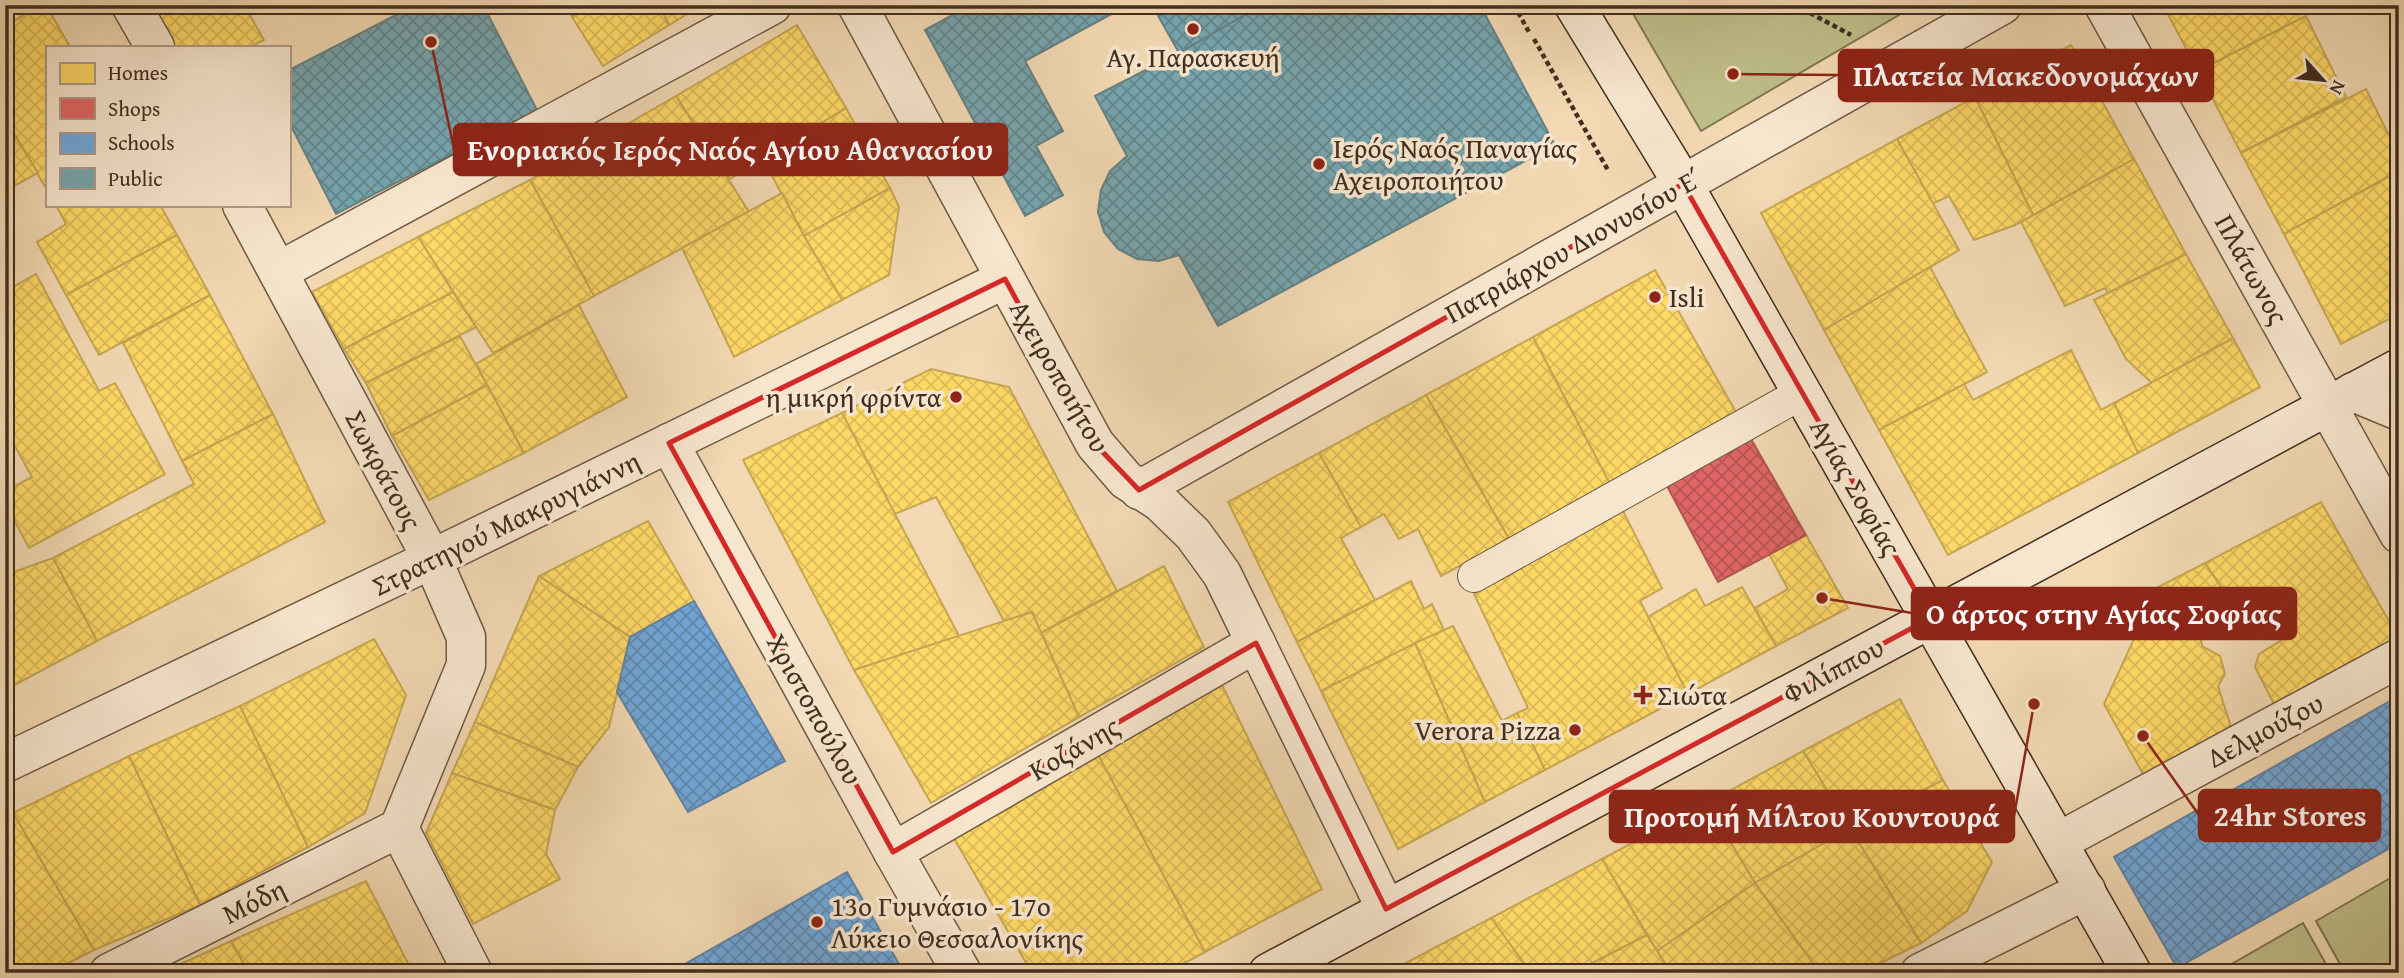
<svg xmlns="http://www.w3.org/2000/svg" width="2404" height="978" font-family="'Gentium Book Plus',serif">
<defs>
<pattern id="homes-cross-hatch" width="8" height="8" patternUnits="userSpaceOnUse" patternTransform="scale(1.75)"><rect width="8" height="8" fill="#ffd966"/><path d="M0 0l8 8M0 8l8-8" fill="none" stroke="#dcbb58"/></pattern>
<pattern id="shops-cross-hatch" width="8" height="8" patternUnits="userSpaceOnUse" patternTransform="scale(1.75)"><rect width="8" height="8" fill="#e06666"/><path d="M0 0l8 8M0 8l8-8" fill="none" stroke="#b75454"/></pattern>
<pattern id="schools-cross-hatch" width="8" height="8" patternUnits="userSpaceOnUse" patternTransform="scale(1.75)"><rect width="8" height="8" fill="#6fa8dc"/><path d="M0 0l8 8M0 8l8-8" fill="none" stroke="#5d89b2"/></pattern>
<pattern id="public-cross-hatch" width="8" height="8" patternUnits="userSpaceOnUse" patternTransform="scale(1.75)"><rect width="8" height="8" fill="#76a5af"/><path d="M0 0l8 8M0 8l8-8" fill="none" stroke="#62878e"/></pattern>
</defs>
<rect width="100%" height="100%" fill="#f2d9b3"/>
<filter id="stains"><feTurbulence type="fractalNoise" baseFrequency=".00286" numOctaves="4"/><feColorMatrix values="0 0 0 0 .2 0 0 0 0 .09 0 0 0 0 .02 0 0 0 .5 -.17"/></filter>
<radialGradient id="worn" r=".72"><stop offset=".6" stop-color="#630" stop-opacity="0"/><stop offset="1" stop-color="#630" stop-opacity=".3"/></radialGradient>
<g fill="#bfbe89" stroke="#807654" stroke-width="2">
<path d="M1628,5H1916L1701,131Z"/>
<path d="M2394,876L2399,884V973H2345L2316,921Z"/>
<path d="M2303,923L2331,973H2216Z"/>
</g>
<g fill="url(#homes-cross-hatch)" stroke="#c6a651" stroke-width="2">
<path d="M41,5H46L70,47H47V190L5,119V26Z"/>
<path d="M148,5H244L264,40L249,47H171Z"/>
<path d="M566,5H596L572,17Z"/>
<path d="M596,5H659L669,25L603,66L572,17Z"/>
<path d="M659,5H702L669,25Z"/>
<path d="M2163,5H2301L2306,16L2198,71Z"/>
<path d="M2306,16L2346,97L2241,153L2198,71Z"/>
<path d="M797,25L846,108L730,179L676,96Z"/>
<path d="M2071,45L2134,159L2033,215L1975,97Z"/>
<path d="M2366,89L2399,156V171L2284,234L2241,153Z"/>
<path d="M676,96L749,212L594,296L530,180Z"/>
<path d="M1975,97L2033,215L2015,225L1974,240L1949,196L1932,204L1897,139Z"/>
<path d="M846,108L890,188L804,236L763,159Z"/>
<path d="M5,119L38,173L5,191Z"/>
<path d="M1897,139L1959,250L1824,330L1761,213Z"/>
<path d="M2134,159L2186,254L2108,293L2105,288L2065,306L2021,222Z"/>
<path d="M2399,171V314L2341,344L2284,234Z"/>
<path d="M530,180L594,296L493,353L418,237Z"/>
<path d="M890,188L899,207L889,275L842,300L804,236Z"/>
<path d="M782,193L804,236L842,300L734,357L682,248Z"/>
<path d="M56,205H160L177,235L66,295L37,242L66,224Z"/>
<path d="M177,235L210,295L99,355L66,295Z"/>
<path d="M418,237L453,292L344,349L312,292Z"/>
<path d="M2186,254L2233,338L2152,383L2126,359L2094,300Z"/>
<path d="M1930,267L1987,372L1879,430L1824,330Z"/>
<path d="M1655,270L1737,414L1611,486L1533,337Z"/>
<path d="M36,274L99,391L115,383L165,474L29,548L5,503V491L32,477L5,428V291Z"/>
<path d="M453,292L476,327L366,383L344,349Z"/>
<path d="M210,295L273,414L182,461L123,343Z"/>
<path d="M579,305L627,397L524,453L476,364Z"/>
<path d="M460,336L487,385L392,436L366,383Z"/>
<path d="M1533,337L1611,486L1509,539L1426,395Z"/>
<path d="M2233,338L2260,387L2138,453L2114,403Z"/>
<path d="M2071,350L2101,410L2114,403L2138,453L1948,555L1879,430L1964,384L1973,400Z"/>
<path d="M931,369L1009,387L1117,591L1041,633L1032,612L1004,621L936,497L895,514L842,413Z"/>
<path d="M487,385L524,453L429,500L392,436Z"/>
<path d="M1426,395L1509,539L1441,576L1418,529L1399,539L1384,514L1361,527L1319,453Z"/>
<path d="M842,413L959,636L854,670L743,460Z"/>
<path d="M273,414L325,522L97,641L53,558L194,484L182,461Z"/>
<path d="M1319,453L1361,527L1341,538L1375,600L1297,642L1228,502Z"/>
<path d="M2321,502L2398,637L2275,706L2255,667L2259,654L2297,631L2289,613L2256,635L2249,608L2238,613L2205,563Z"/>
<path d="M1623,511L1662,588L1640,601L1688,694L1545,770L1517,713L1528,708L1474,594Z"/>
<path d="M648,521L694,601L630,637L539,576Z"/>
<path d="M1806,535L1848,608L1776,646L1755,608L1788,589L1769,554Z"/>
<path d="M53,558L97,641L5,690V575Z"/>
<path d="M2205,563L2238,613L2235,623L2206,635L2194,627L2190,633L2201,640L2202,646L2220,656L2225,674L2218,686L2231,727L2144,776L2104,704L2158,587Z"/>
<path d="M1164,566L1204,647L1079,717L1041,633Z"/>
<path d="M539,576L630,637L609,727L578,767L475,722Z"/>
<path d="M1411,581L1424,609L1432,604L1444,630L1321,691L1297,642Z"/>
<path d="M1742,587L1776,646L1688,694L1648,617L1696,589L1705,606Z"/>
<path d="M1032,612L1079,717L931,803L854,670Z"/>
<path d="M1453,626L1502,721L1517,713L1545,770L1485,802L1415,643Z"/>
<path d="M374,639L406,695L365,813L308,847L240,706Z"/>
<path d="M1415,643L1485,802L1398,849L1321,691Z"/>
<path d="M1222,685L1322,889L1205,952L1097,753Z"/>
<path d="M1900,699L1943,780L1850,828L1803,751Z"/>
<path d="M240,706L308,847L200,905L129,756Z"/>
<path d="M475,722L578,767L555,810L452,773Z"/>
<path d="M1803,751L1850,828L1755,883L1707,803Z"/>
<path d="M1097,753L1205,952L1166,973H1032L952,835Z"/>
<path d="M129,756L200,905L94,950L13,813Z"/>
<path d="M452,773L555,810L546,854L560,879L473,924L426,833Z"/>
<path d="M1943,780L1992,862L1967,911L1921,943L1850,828Z"/>
<path d="M1707,803L1755,883L1657,951L1602,859Z"/>
<path d="M13,813L94,950L49,973H5V816Z"/>
<path d="M1850,828L1921,943L1860,973H1820L1755,883Z"/>
<path d="M1602,859L1647,935L1573,973H1531L1491,918Z"/>
<path d="M366,881L413,973H249L231,941Z"/>
<path d="M1755,883L1820,973H1671L1657,951Z"/>
<path d="M1491,918L1531,973H1402L1398,967Z"/>
<path d="M1647,935L1671,973H1573Z"/>
<path d="M231,941L249,973H161Z"/>
</g>
<path fill="url(#shops-cross-hatch)" stroke="#b15551" stroke-width="2" d="M1751,439L1806,535L1718,582L1667,486Z"/>
<g fill="url(#schools-cross-hatch)" stroke="#6283a4" stroke-width="2">
<path d="M694,601L785,761L688,812L617,692L630,637Z"/>
<path d="M2399,696V843L2177,968L2114,857Z"/>
<path d="M847,872L904,973H669Z"/>
</g>
<g fill="url(#public-cross-hatch)" stroke="#668184" stroke-width="2">
<path d="M415,5H483L537,110L336,214L289,122V70Z"/>
<path d="M971,5H1111L1115,12L1025,61L1063,131L1036,146L1063,195L1025,216L925,30Z"/>
<path d="M1152,5H1262L1179,53Z"/>
<path d="M1262,5H1480L1555,145L1218,326L1179,255L1159,261L1137,259L1118,249L1104,232L1098,212L1101,190L1110,171L1127,156L1095,96L1179,53Z"/>
</g>
<g fill="none" stroke-linecap="round" stroke-linejoin="round">
<defs>
<path id="lane" d="M1474,576L1802,393"/>
<g id="street">
<path d="M131,5L155,47"/>
<path d="M857,5L1095,444L1126,480L1160,502L1193,534L1222,574L1386,909"/>
<path d="M2104,5L2399,534"/>
<path d="M242,205L432,559L466,637V665L399,828L473,973"/>
<path d="M279,271L772,5"/>
<path d="M2353,392L2399,411"/>
<path d="M669,443L893,852L962,973"/>
<path d="M1139,490L2002,5"/>
<path d="M5,763L432,559L1005,279"/>
<path d="M2058,842L2399,658"/>
<path d="M893,852L1256,643"/>
<path d="M109,973L399,828"/>
<path d="M1920,973L2086,890"/>
</g>
<g id="secondary">
<path d="M1574,5L1683,184L2132,973"/>
<path d="M1268,973L2399,368"/>
</g>
</defs>
<use href="#lane" stroke="#6e5945" stroke-width="34"/>
<use href="#street" stroke="#6e5945" stroke-width="41"/>
<use href="#secondary" stroke="#422e20" stroke-width="41"/>
<g stroke="#422e20" stroke-width="4.5" stroke-dasharray="5 3.5" stroke-linecap="butt">
<path d="M1514,5L1529,32"/>
<path d="M1795,5L1851,35"/>
<path d="M1534,39L1609,172"/>
</g>
<use href="#lane" stroke="#f7e6ce" stroke-width="32"/>
<use href="#street" stroke="#f7e6ce" stroke-width="38"/>
<use href="#secondary" stroke="#f7e6ce" stroke-width="38"/>
</g>
<path fill="none" stroke="#d62828" stroke-width="5" stroke-linejoin="round" d="M1683,184L1931,618L1386,909L1256,643L893,852L669,443L1005,279L1095,444L1139,490Z"/>
<g fill="#8f2418" stroke="#f7e6ce" stroke-width="2.5">
<circle cx="1193" cy="29" r="7"/>
<circle cx="1319" cy="164" r="7"/>
<circle cx="1655" cy="297" r="7"/>
<circle cx="956" cy="397" r="7"/>
<path d="M1639.5 684.5h7v7h7v7h-7v7h-7v-7h-7v-7h7z"/>
<circle cx="1575" cy="730" r="7"/>
<circle cx="817" cy="922" r="7"/>
</g>
<g text-anchor="middle" stroke-width="7" stroke-linejoin="round" paint-order="stroke">
<g font-size="28" fill="#422e20" stroke="#f7e6ce" text-anchor="start">
<text x="1193" y="67" text-anchor="middle">Αγ. Παρασκευή</text>
<text x="1333" y="158">Ιερός Ναός Παναγίας<tspan x="1333" dy="32">Αχειροποιήτου</tspan></text>
<text x="1669" y="307">Isli</text>
<text x="942" y="407" text-anchor="end">η μικρή φρίντα</text>
<text x="1657" y="705">Σιώτα</text>
<text x="1561" y="740" text-anchor="end">Verora Pizza</text>
<text x="831" y="916">13ο Γυμνάσιο - 17ο<tspan x="831" dy="32">Λύκειο Θεσσαλονίκης</tspan></text>
</g>
<g font-size="28" fill="#422e20" stroke="#f7e6ce">
<text transform="translate(1570 247) rotate(-29)" y="10">Πατριάρχου Διονυσίου Ε΄</text>
<text transform="translate(2252 269) rotate(61)" y="10">Πλάτωνος</text>
<text transform="translate(1060 376) rotate(60)" y="10">Αχειροποιήτου</text>
<text transform="translate(384 470) rotate(62)" y="10">Σωκράτους</text>
<text transform="translate(1856 487) rotate(60)" y="10">Αγίας Σοφίας</text>
<text transform="translate(506 523) rotate(-26)" y="10">Στρατηγού Μακρυγιάννη</text>
<text transform="translate(1833 670) rotate(-28)" y="10">Φιλίππου</text>
<text transform="translate(815 709) rotate(61)" y="10">Χριστοπούλου</text>
<text transform="translate(2265 730) rotate(-28)" y="10">Δελμούζου</text>
<text transform="translate(1074 748) rotate(-30)" y="10">Κοζάνης</text>
<text transform="translate(254 901) rotate(-26)" y="10">Μόδη</text>
</g>
</g>
<path fill="none" stroke="#8f2418" stroke-width="2.5" d="M1733 74L1839 75M431 42L454 149M1822 598L1912 613M2143 736L2199 815M2034 704L2014 816"/>
<g fill="#8f2418" stroke="#f7e6ce" stroke-width="2.5">
<circle cx="1733" cy="74" r="7"/>
<circle cx="431" cy="42" r="7"/>
<circle cx="1822" cy="598" r="7"/>
<circle cx="2143" cy="736" r="7"/>
<circle cx="2034" cy="704" r="7"/>
</g>
<g fill="#8f2418" stroke="#8f2418" stroke-width="2.5">
<rect x="1839" y="50" width="374" height="51" rx="7"/>
<rect x="454" y="124" width="553" height="51" rx="7"/>
<rect x="1912" y="588" width="384" height="51" rx="7"/>
<rect x="2199" y="790" width="181" height="51" rx="7"/>
<rect x="1610" y="791" width="404" height="51" rx="7"/>
</g>
<g font-size="30" text-anchor="middle" font-weight="bold" fill="#fff">
<text x="2026" y="86">Πλατεία Μακεδονομάχων</text>
<text x="730" y="160">Ενοριακός Ιερός Ναός Αγίου Αθανασίου</text>
<text x="2104" y="624">Ο άρτος στην Αγίας Σοφίας</text>
<text x="2290" y="826">24hr Stores</text>
<text x="1812" y="827">Προτομή Μίλτου Κουντουρά</text>
</g>
<rect width="2404" height="978" fill="none" stroke="#f2d9b3" stroke-width="28"/>
<rect x="7" y="7" width="2390" height="964" fill="none" stroke="#422e20" stroke-width="3.5"/>
<rect x="14" y="14" width="2376" height="950" fill="none" stroke="#422e20" stroke-width="2"/>
<rect x="46" y="46" width="245" height="161" fill="#f7e6ce" stroke="#af9c88" stroke-width="2"/>
<rect x="60" y="63" width="35" height="21" fill="#ffd966" stroke="#af9c88" stroke-width="2"/>
<text x="108" y="80" font-size="21" fill="#422e20">Homes</text>
<rect x="60" y="98" width="35" height="21" fill="#e06666" stroke="#af9c88" stroke-width="2"/>
<text x="108" y="116" font-size="21" fill="#422e20">Shops</text>
<rect x="60" y="133" width="35" height="21" fill="#6fa8dc" stroke="#af9c88" stroke-width="2"/>
<text x="108" y="150" font-size="21" fill="#422e20">Schools</text>
<rect x="60" y="168" width="35" height="21" fill="#76a5af" stroke="#af9c88" stroke-width="2"/>
<text x="108" y="186" font-size="21" fill="#422e20">Public</text>
<g transform="translate(2323 80) rotate(117)" stroke="#f7e6ce" stroke-width="5" paint-order="stroke">
<path d="M0-5L12 26L0 18L-12 26Z" fill="#422e20"/>
<text y="-10" font-size="19" font-weight="bold" text-anchor="middle" fill="#422e20">N</text>
</g>
<rect width="100%" height="100%" filter="url(#stains)"/>
<rect width="100%" height="100%" fill="url(#worn)"/>
</svg>
